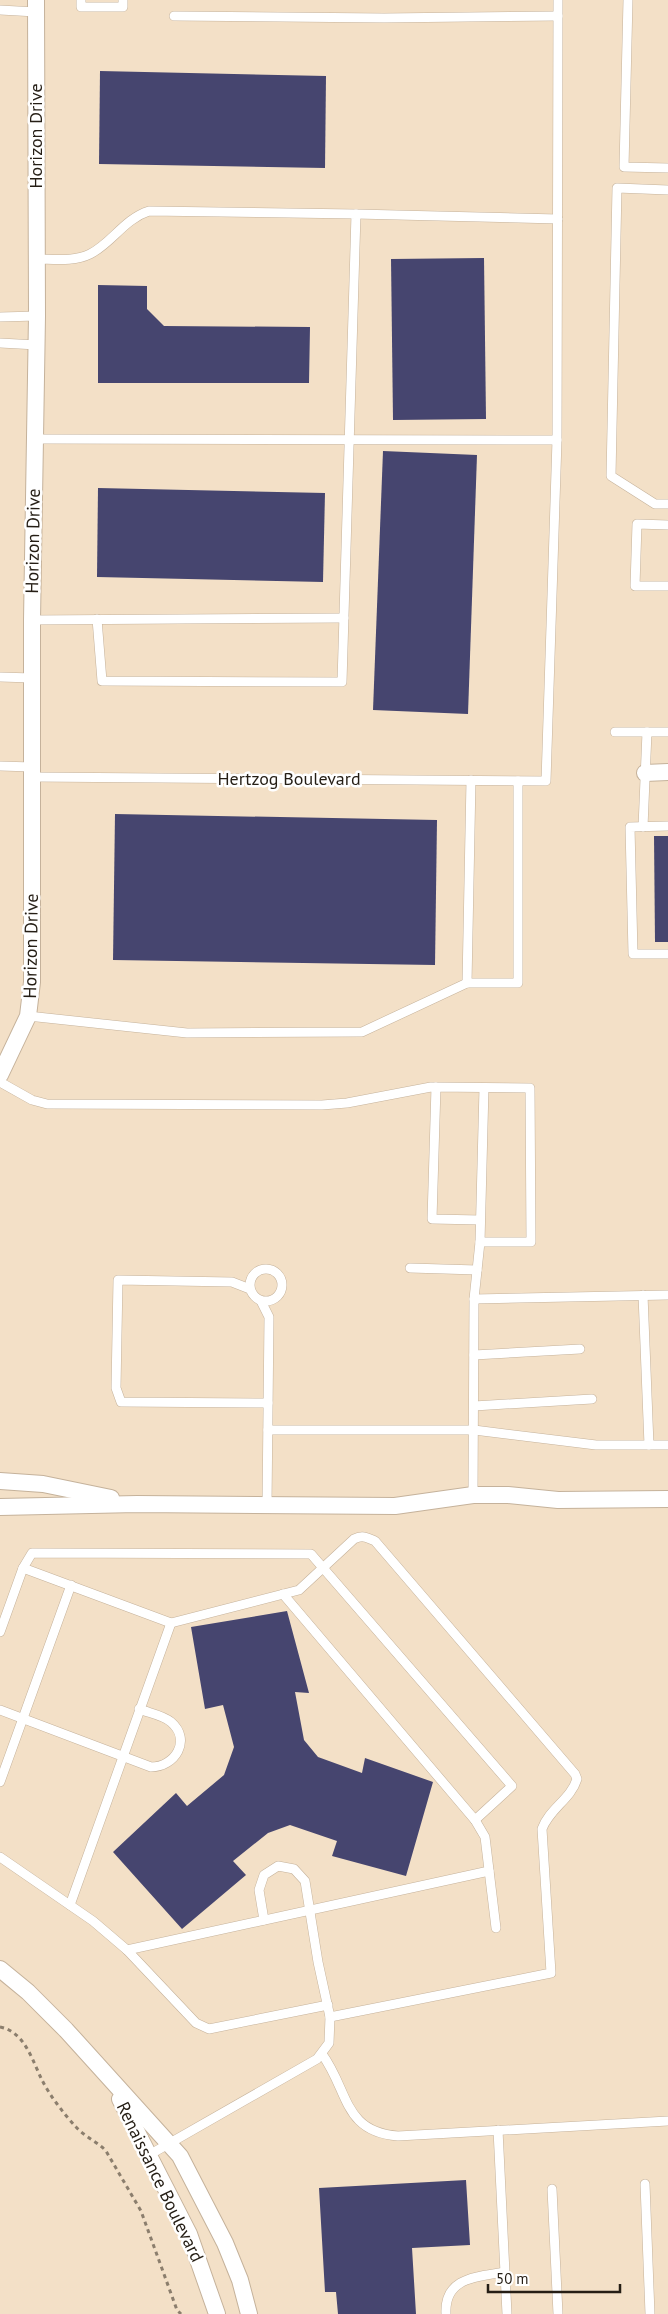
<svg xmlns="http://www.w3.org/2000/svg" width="668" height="2314" font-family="'PT Sans',sans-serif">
<rect width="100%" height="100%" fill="#f3e0c7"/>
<g fill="#46456f">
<path d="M100,71L326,76L325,168L99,164Z"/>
<path d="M484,258L486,419L393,420L391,259Z"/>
<path d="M98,285L147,286V309L164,326L310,327L309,383H98Z"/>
<path d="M383,451L477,455L468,714L373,710Z"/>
<path d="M98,488L325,493L323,582L97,577Z"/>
<path d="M115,814L437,820L435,965L113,960Z"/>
<path d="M654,836H668V942H655Z"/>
<path d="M287,1611L309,1693L295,1692L304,1740L318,1757L362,1773L365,1758L433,1782L406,1876L332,1856L337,1841L290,1825L268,1833L233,1861L246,1875L182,1929L113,1852L176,1793L187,1806L224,1775L234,1747L223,1705L205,1709L191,1627Z"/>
<path d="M466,2180L470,2245L412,2248L416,2314H338L336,2292H325L319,2188Z"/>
</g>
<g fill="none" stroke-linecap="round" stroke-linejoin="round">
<defs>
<g id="service">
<path d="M81,0V7H123V0"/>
<path d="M628,0L624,167L668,168"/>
<path d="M0,10L36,12"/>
<path d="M174,16L384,18L558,16"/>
<path d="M668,190L617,188L611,476L655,504H668"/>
<path d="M356,214L558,219"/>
<path d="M36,259C53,259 74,262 90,254C112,243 124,219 149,211L356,214L342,682L102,681L97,619"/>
<path d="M0,317L37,316"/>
<path d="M0,343L37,345"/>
<path d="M34,439L557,440"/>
<path d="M668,525L637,524L635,586H668"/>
<path d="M32,620L344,618"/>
<path d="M0,677L32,678"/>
<path d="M615,732H647"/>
<path d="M0,766L32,767"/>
<path d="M32,777L546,781L557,440L558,0"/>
<path d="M668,826L630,827L633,954H668"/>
<path d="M643,827L647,732H668"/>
<path d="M467,983L471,780"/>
<path d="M28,1016L187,1033L362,1032L467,983H518V781"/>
<path d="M0,1082L32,1100L47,1104L322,1105L347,1103L431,1087L530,1088L531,1242H480"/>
<path d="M436,1087L432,1219L480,1220"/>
<path d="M410,1268L477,1270"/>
<circle cx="266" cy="1285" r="16"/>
<path d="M250,1289L232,1282L118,1280L116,1388L121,1402L268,1403"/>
<path d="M643,1295L649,1445"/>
<path d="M474,1299L668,1295"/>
<path d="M261,1301L269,1317L267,1505"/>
<path d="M474,1355L580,1349"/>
<path d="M474,1406L592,1399"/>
<path d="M268,1430H474L596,1445H668"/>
<path d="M473,1495L474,1299L480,1242L484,1088"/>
<path d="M23,1568L171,1623L299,1590L354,1539C362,1535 366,1537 375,1541L575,1774L577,1779C571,1799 549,1809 542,1829L551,1973L330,2017"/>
<path d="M0,1632L23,1568L32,1553L311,1554L512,1786L475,1820L283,1594"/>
<path d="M0,1710L151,1767C175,1767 192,1740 171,1722C163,1715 149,1713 139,1709"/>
<path d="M0,1782L71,1585"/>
<path d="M475,1820L485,1837L496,1928"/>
<path d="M0,1857L93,1921L127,1950L196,2023L209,2029L328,2005"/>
<path d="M70,1905L171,1623"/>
<path d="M127,1950L489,1871"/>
<path d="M322,2054C349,2091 343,2132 398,2136L668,2121"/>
<path d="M498,2130L507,2314"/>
<path d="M149,2155L317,2059L329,2043L330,2017L318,1962L305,1881L294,1869L278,1866L264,1875L259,1890L264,1920"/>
<path d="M645,2184L650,2314"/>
<path d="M552,2189L558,2314"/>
<path d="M446,2314C444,2277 477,2277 505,2272"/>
</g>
<g id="minor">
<path d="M645,773L668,772"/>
<path d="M0,1075L28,1016L32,982V620L37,316L36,0"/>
<path d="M0,1481L43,1484L111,1498"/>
<path d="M0,1507L137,1504L395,1506L473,1495H508L558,1500L668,1499"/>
<path d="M0,1969L28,1992L66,2030L180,2156L225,2243L240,2280L249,2314"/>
<path d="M120,2099L189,2234L217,2314"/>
</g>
</defs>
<use href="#service" stroke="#c5b29b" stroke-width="10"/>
<use href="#minor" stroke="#c5b29b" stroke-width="18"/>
<path stroke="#8b7e6d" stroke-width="3" stroke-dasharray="4 4" stroke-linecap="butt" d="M0,2027C25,2032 32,2060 42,2080C50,2096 64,2114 76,2127C85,2137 98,2142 106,2151L141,2211L177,2310L181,2314"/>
<use href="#service" stroke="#fff" stroke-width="9"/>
<use href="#minor" stroke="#fff" stroke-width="16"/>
</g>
<g text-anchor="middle" stroke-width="5" stroke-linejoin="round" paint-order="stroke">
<g font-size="18" fill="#251e15" stroke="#fff">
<text transform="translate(36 136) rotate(-90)" y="6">Horizon Drive</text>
<text transform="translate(33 541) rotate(-89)" y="6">Horizon Drive</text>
<text x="289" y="785">Hertzog Boulevard</text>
<text transform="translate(31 946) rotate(-89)" y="6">Horizon Drive</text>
<text transform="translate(160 2182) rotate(64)" y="6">Renaissance Boulevard</text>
</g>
</g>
<path d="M488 2284v8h132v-8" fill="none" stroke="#251e15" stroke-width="2.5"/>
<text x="496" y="2284" font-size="15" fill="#251e15" stroke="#ffffff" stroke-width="4" paint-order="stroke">50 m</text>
</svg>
